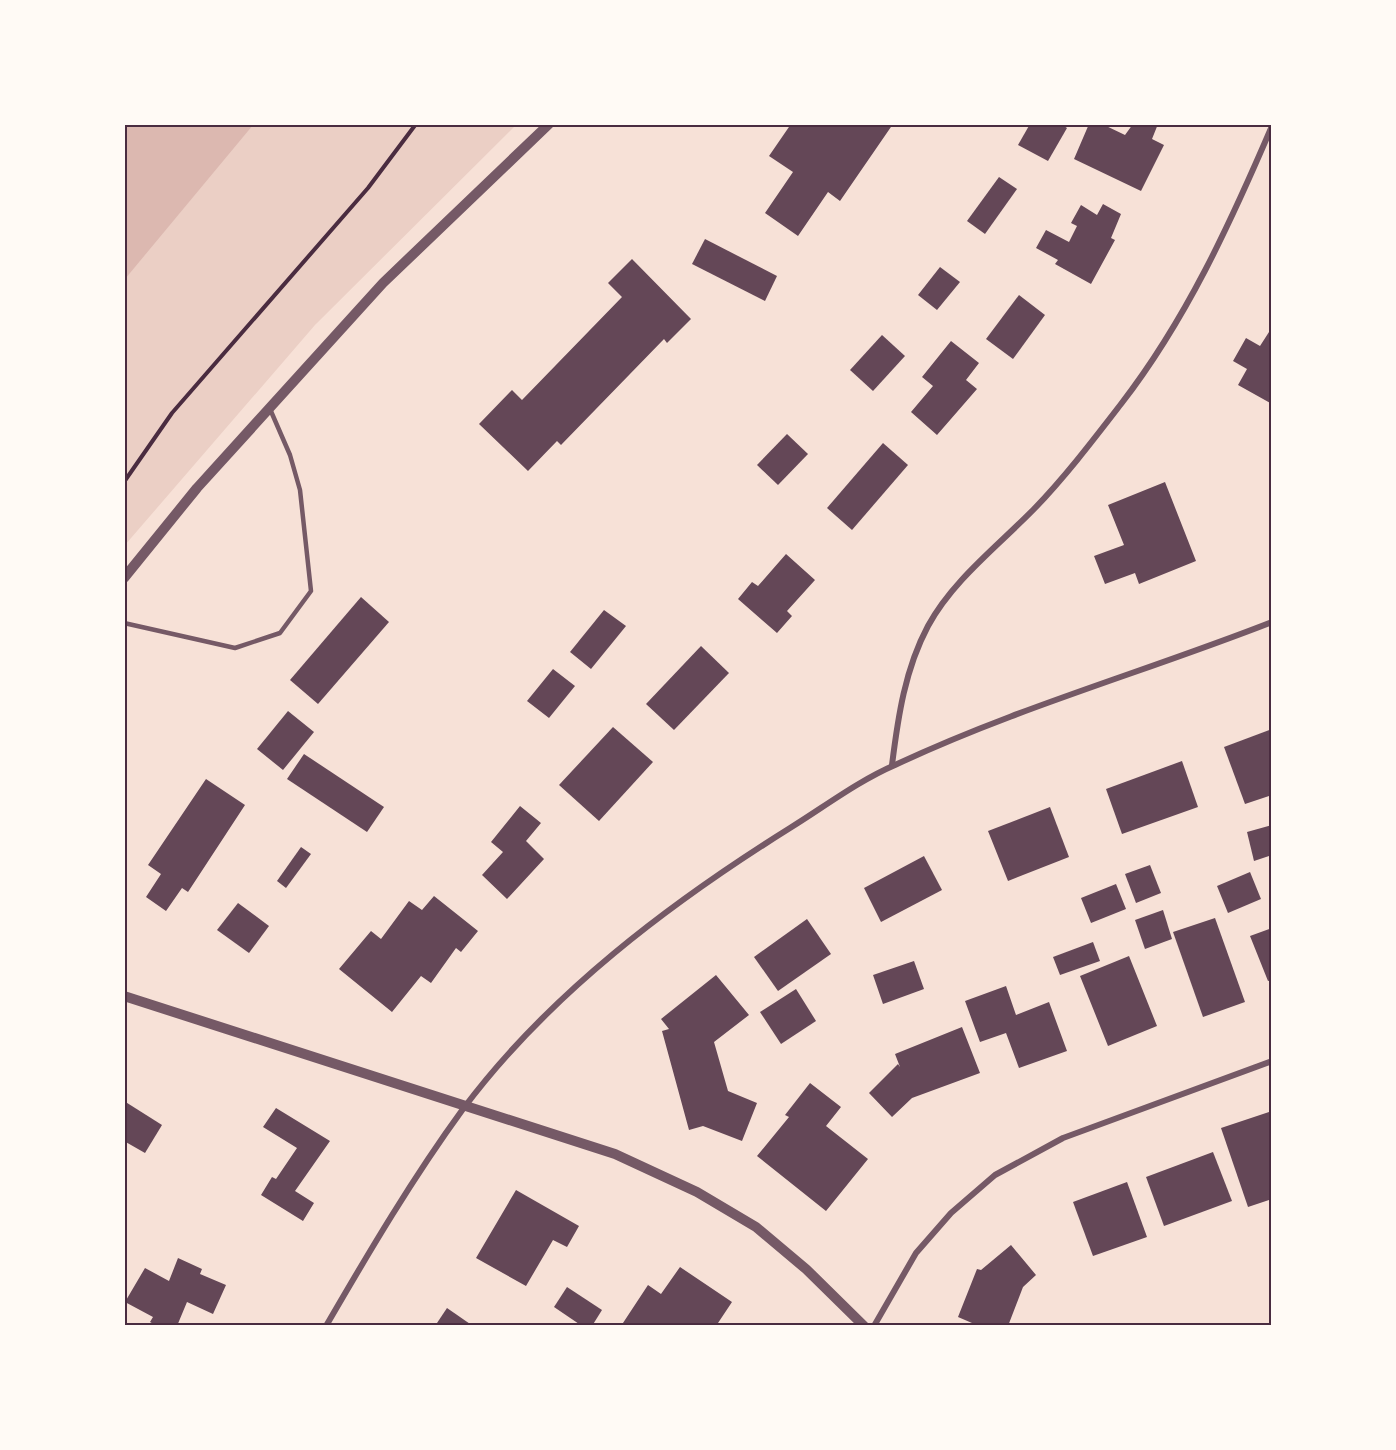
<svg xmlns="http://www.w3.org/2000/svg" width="1396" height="1450" font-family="'Work Sans',sans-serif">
<rect width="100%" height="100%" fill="#f7e1d7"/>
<path fill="#ebcfc5" d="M125,125H516L315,325L125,545Z"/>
<path fill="#dcb8b0" d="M125,124L253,125L125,279L124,125Z"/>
<g fill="#644757">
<path d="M791,124H893L840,201L828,192L798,236L765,213L793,172L769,156Z"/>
<path d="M1030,124H1061L1067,128L1048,161L1018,145Z"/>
<path d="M1089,124H1102L1125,135L1133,124H1158L1152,139L1164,145L1141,191L1074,159Z"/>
<path d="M999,177L1017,189L985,234L967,221Z"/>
<path d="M1103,204L1121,214L1111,238L1115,240L1091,284L1055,264L1058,260L1036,248L1046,230L1069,242L1077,226L1071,223L1081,205L1097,215Z"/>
<path d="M705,239L777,276L765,301L692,264Z"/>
<path d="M632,259L691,319L667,343L664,339L561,445L557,441L528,471L479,424L512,390L522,400L622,297L608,283Z"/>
<path d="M940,267L960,282L937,310L918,295Z"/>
<path d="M1019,295L1045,315L1013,359L986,339Z"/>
<path d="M1269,332L1272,333V404L1238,385L1247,369L1233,361L1246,338L1260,346Z"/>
<path d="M882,335L905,356L873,391L850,370Z"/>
<path d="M951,341L979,363L966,380L977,389L937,435L911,412L933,386L922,377Z"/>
<path d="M787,434L808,454L778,485L757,465Z"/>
<path d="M883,443L908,465L852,530L827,508Z"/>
<path d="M1165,482L1196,561L1139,584L1135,573L1105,584L1094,556L1124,545L1108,505Z"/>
<path d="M786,554L815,580L787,611L792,616L777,633L738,599L752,582L758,586Z"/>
<path d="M361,597L389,622L318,704L290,680Z"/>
<path d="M604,610L626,626L591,669L570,652Z"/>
<path d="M701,646L729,673L674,730L646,704Z"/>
<path d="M553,669L575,686L549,718L527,701Z"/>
<path d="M288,711L314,732L283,770L257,749Z"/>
<path d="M613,727L653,762L599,821L559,785Z"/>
<path d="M1272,729V795L1245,804L1224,747Z"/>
<path d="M304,754L384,807L367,832L287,779Z"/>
<path d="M1182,761L1198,807L1122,834L1106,789Z"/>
<path d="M206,779L245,805L188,892L182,888L166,911L146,897L161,874L148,865Z"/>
<path d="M520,806L541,823L526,841L544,859L507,899L482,875L503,852L491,842Z"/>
<path d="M1050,807L1069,857L1008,881L988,831Z"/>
<path d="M1272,825V855L1254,861L1247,832Z"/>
<path d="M301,847L311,854L286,888L277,881Z"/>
<path d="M924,856L942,890L881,922L864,888Z"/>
<path d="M1150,865L1161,893L1136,903L1125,874Z"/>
<path d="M1250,872L1261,899L1228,913L1217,886Z"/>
<path d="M1116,884L1126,909L1091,923L1081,898Z"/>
<path d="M434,896L478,931L461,952L456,948L431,983L421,976L392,1012L339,969L371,931L381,939L409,901L422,910Z"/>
<path d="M238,903L269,926L249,953L217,930Z"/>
<path d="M1163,910L1172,939L1145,949L1135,920Z"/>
<path d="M1215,918L1245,1002L1203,1017L1173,932Z"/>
<path d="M807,919L831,954L778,991L754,957Z"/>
<path d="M1272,928V980L1268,981L1250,936Z"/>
<path d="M1093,942L1100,961L1060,975L1053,957Z"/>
<path d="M1129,956L1157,1026L1108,1046L1080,976Z"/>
<path d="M914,961L924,989L883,1004L873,975Z"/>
<path d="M716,975L749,1015L714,1042L728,1091L757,1103L742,1141L703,1126L689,1130L662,1031L669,1029L661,1019Z"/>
<path d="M1006,986L1016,1015L1049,1002L1067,1051L1019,1068L1006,1033L980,1042L965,1001Z"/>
<path d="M796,989L816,1021L781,1044L760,1012Z"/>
<path d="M962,1027L980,1073L912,1098L892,1117L869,1093L898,1064L900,1067L895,1054Z"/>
<path d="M810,1083L841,1107L826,1126L868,1159L826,1211L757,1156L789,1117L785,1115Z"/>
<path d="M124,1101L162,1125L145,1153L124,1141Z"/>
<path d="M276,1108L330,1141L295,1191L314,1203L303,1221L261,1195L272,1177L276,1179L297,1148L263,1127Z"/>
<path d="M1272,1111V1199L1248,1207L1221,1128Z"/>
<path d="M1213,1152L1232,1201L1164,1226L1146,1177Z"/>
<path d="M1127,1182L1147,1237L1093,1256L1073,1202Z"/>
<path d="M516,1190L579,1226L567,1247L553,1240L526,1286L476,1258Z"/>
<path d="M1011,1245L1036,1275L1023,1287L1008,1326H979L958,1317L977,1269L981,1270Z"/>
<path d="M178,1258L202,1269L200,1274L226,1285L213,1314L187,1302L177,1326H157L150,1322L153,1317L125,1302L145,1268L169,1281Z"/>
<path d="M680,1267L732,1302L716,1326H621L648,1285L661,1294Z"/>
<path d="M567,1287L602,1310L592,1326H582L554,1307Z"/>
<path d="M447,1308L473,1326H435Z"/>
</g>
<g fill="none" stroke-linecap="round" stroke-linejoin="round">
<path stroke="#4a2c40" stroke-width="4" d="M124,482L172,413L368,188L416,124"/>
<path stroke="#755966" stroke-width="4.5" d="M124,623L235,648L280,633L311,591L300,490L290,455L270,409"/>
<g stroke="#755966" stroke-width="6">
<path d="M892,765C898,717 905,669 928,626C953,580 998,546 1034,509C1065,477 1094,439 1121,404C1186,320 1230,224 1272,126"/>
<path d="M326,1326C369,1252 412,1179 463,1109C549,994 670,903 790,828C824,807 858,781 895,765C1016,708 1147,671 1272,622"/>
<path d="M874,1326L916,1253L951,1213L995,1175L1063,1138L1272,1061"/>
</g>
<g stroke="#755966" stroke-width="10">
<path d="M124,578L197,488L383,283L549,124"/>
<path d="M124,996L615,1154L697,1192L756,1227L806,1269L864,1326"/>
</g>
</g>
<rect width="1396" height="1450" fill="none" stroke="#fffaf5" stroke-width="252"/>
<rect x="126" y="126" width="1144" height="1198" fill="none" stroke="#4a2c40" stroke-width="2"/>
</svg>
